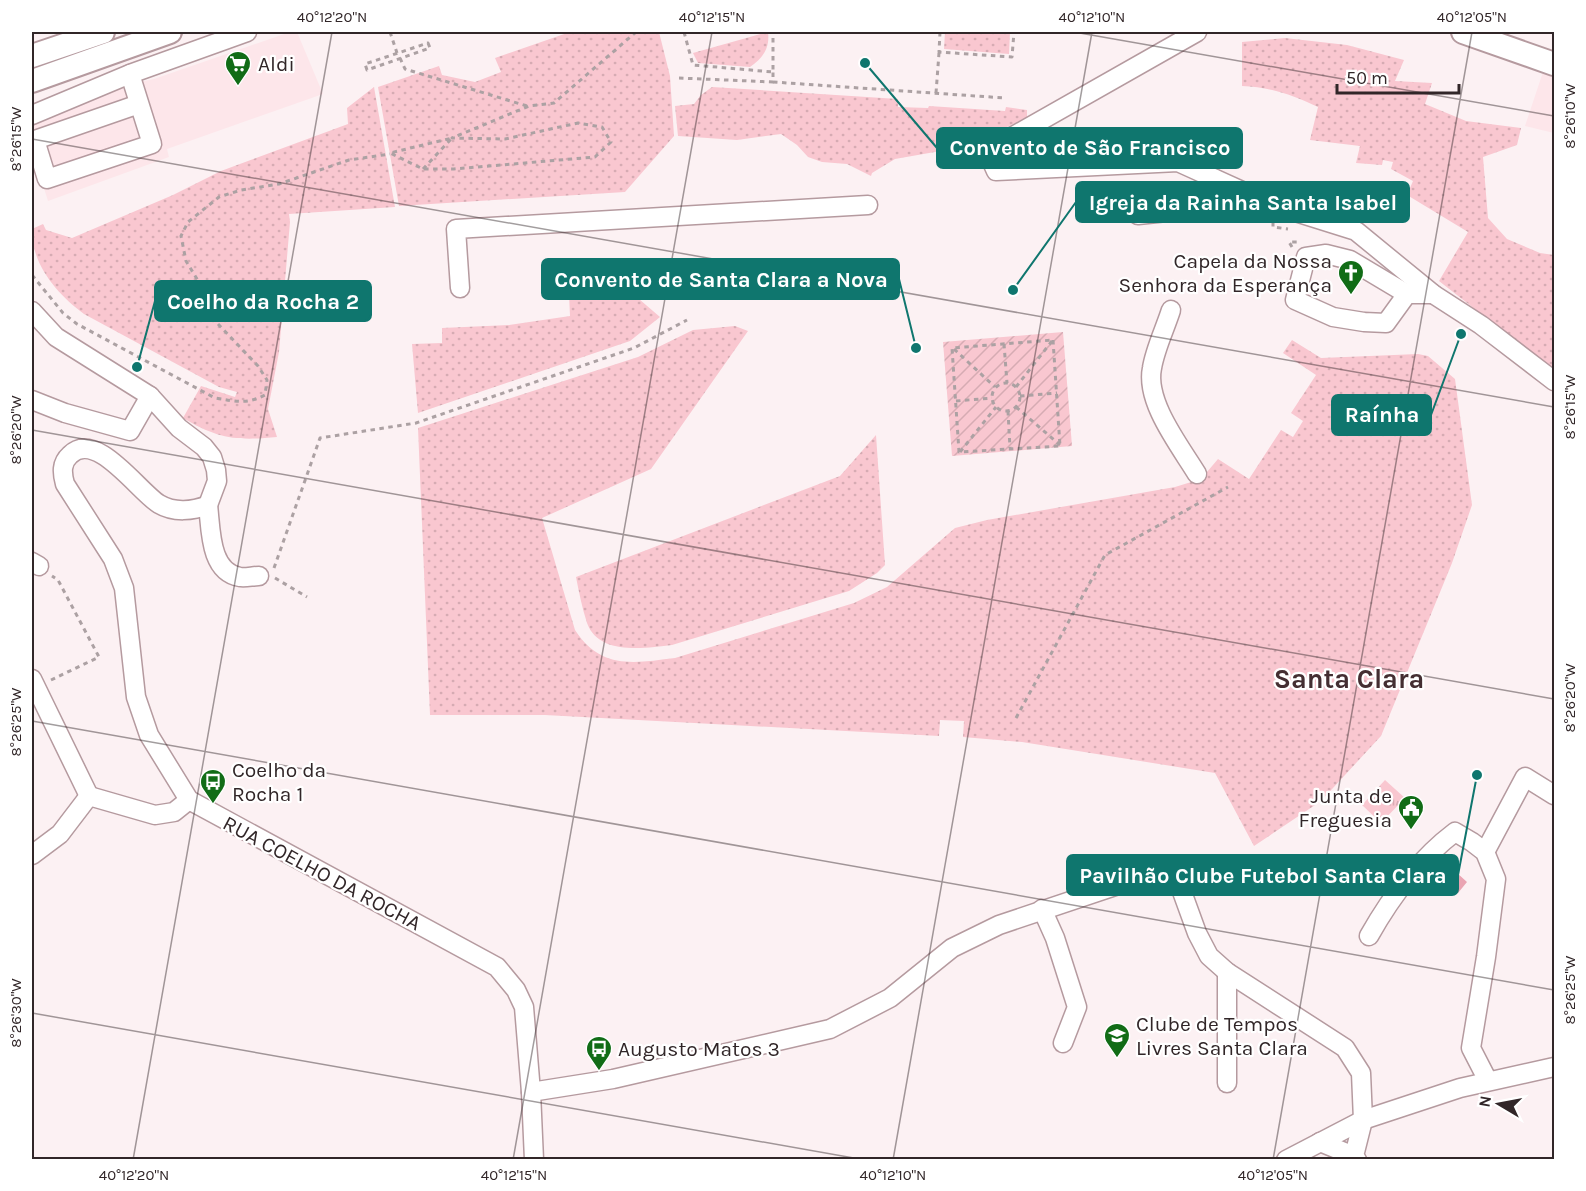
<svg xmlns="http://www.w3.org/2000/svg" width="1586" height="1191" font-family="Karla,sans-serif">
<defs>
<pattern id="grass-dots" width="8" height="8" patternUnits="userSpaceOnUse" patternTransform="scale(1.5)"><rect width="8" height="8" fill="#f9c7d0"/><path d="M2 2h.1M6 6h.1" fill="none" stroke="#d6abb3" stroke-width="1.8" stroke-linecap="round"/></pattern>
<pattern id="park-tufts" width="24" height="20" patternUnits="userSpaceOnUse" patternTransform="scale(1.5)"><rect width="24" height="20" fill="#f9c7d0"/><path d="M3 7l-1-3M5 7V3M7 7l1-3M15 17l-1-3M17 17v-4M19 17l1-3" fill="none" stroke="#d6abb3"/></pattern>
<pattern id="garden-furrows" width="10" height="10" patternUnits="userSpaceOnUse" patternTransform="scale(1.5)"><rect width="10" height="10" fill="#f9c7d0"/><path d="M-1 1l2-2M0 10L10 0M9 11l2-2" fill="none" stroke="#d6abb3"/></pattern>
<pattern id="water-ripples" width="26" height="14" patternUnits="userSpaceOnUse" patternTransform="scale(1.5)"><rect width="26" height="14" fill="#eaa4b2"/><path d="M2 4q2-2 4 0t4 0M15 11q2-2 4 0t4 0" fill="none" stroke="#be8591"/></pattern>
</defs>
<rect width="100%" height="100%" fill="#fcf1f3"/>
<g fill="#fde6ea">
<path d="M290,32H297L323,94L167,149L169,157L48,201L32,150V118L125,85L154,79Z"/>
<path d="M1543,72L1554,76V133L1525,126Z"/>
</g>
<g fill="url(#grass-dots)">
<path d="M570,32H659L670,76L674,136L625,192L399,206L378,87L439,66L442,75L475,82L501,72L495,58Z"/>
<path d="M768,32C770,48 763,58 750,67L698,63L693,53Z"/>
<path d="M945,32H1010L1009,54L944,49Z"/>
<path d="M1285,38L1347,45L1404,60L1395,81L1432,83L1425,104L1466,121L1521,128L1517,145L1483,157L1488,218L1507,239L1540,253L1554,255V371L1439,281L1468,232L1407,195L1413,181L1391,169L1393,162L1383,160L1382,165L1356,163L1360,146L1310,140L1318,107C1293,95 1270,87 1242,86V42Z"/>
<path d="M374,87L395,207L289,214L290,222L279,352L268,409L277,437C237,441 218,439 183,418L201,386L235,397L237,392L219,387L84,314C57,294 31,264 32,229L43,224L46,230L72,238L173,195L221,171L348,124L347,108Z"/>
<path d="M712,87L898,99V107L928,108L929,106L1005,111L1006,107L1027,110V117L995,133L988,134L969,146L895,159L872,173L871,176L847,164L822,162L808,157L797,145L781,134L737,140L678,136L675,106L694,104L701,95Z"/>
<path d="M616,293L639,299L660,317L630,341L418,413L412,344L442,343V328L509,325L570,316L569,294Z"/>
<path d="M735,326L748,331L651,469L542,518L575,630C601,670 634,663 675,658L854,603L887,587L955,528L987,520L1175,487L1201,479L1218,459L1249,479L1281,430L1293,437L1303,421L1291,413L1316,375L1283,353L1292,340L1321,358L1418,354L1428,356L1455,379L1472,505L1452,563L1381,736L1321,801L1254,846L1215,773L1022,742L963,737L964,721L940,720L939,736L545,715H430L418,428L638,357L693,330Z"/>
<path d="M876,435L885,565L877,573L849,591L672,645C645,648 599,656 587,623C582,608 579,592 576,577L840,476Z"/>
</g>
<path fill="url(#park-tufts)" d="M1385,780L1405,798L1381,823L1362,805Z"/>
<path fill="url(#garden-furrows)" d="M1063,332L1072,446L952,456L943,342Z"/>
<path fill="url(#water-ripples)" d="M1446,863L1467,882L1458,893L1442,879L1439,882L1434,877Z"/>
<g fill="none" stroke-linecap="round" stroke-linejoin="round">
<defs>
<g id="minor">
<path d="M1197,32L987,151L996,171L1178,162L1273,205L1356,231L1433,294L1481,325L1554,381"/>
<path d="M130,74L152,144L47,179L35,140L139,104"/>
<path d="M32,115L130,74L247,32"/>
<path d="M1138,215L1176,211L1215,179"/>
<path d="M460,288L456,229L868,205"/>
<path d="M1407,294L1386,323L1364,322L1333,317L1295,300L1306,257L1326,254L1350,260L1407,294H1433"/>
<path d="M1171,310C1165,329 1155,349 1152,368C1145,402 1180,446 1197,474"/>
<path d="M32,311L56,337L150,396L179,428L204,447L212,457L216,470L217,481L208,505C193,511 174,513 159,504C138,491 96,429 70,455C61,463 62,473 65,484L113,559L124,588L136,697L149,735L189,800L497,967L516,990L524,1007L531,1092L534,1160"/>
<path d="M32,400L65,413L130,431L150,396"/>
<path d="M208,505C211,528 209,572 240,577C245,578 253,576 259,576"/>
<path d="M32,562L39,566"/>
<path d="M32,679L89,796"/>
<path d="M89,796L155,815L174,812L189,800"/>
<path d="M1485,852L1525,777L1554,795"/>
<path d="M32,855L60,834L89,796"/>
<path d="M1042,909L1055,938L1077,1007L1063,1043"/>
<path d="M1369,936C1391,897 1418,860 1455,832L1472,842L1485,852L1496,879L1486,957L1471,1048L1488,1081"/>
<path d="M1227,972V1083"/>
<path d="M531,1092L613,1079L830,1029L890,998L952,948L999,925L1160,871L1177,878L1197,933L1209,956L1227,972L1345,1048L1361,1073L1363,1120L1354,1156L1357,1160"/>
<path d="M1320,1142L1354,1156"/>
<path d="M1286,1160L1363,1120L1460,1088L1554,1067"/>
</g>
<g id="major">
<path d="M1463,32L1554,64"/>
<path d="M32,56L103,32"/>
<path d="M32,81L170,32"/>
</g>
</defs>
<use href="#minor" stroke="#b59a9f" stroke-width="21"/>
<use href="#major" stroke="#b59a9f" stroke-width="26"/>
<g stroke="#aca1a3" stroke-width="3" stroke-dasharray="4.5 4.5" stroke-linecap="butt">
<path d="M390,32L397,53"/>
<path d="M684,32L693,65L773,72V32"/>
<path d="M940,32L939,52L1012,57L1014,32"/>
<path d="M428,43L430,48L367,70L365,64Z"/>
<path d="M400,58L405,69L527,106"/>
<path d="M679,78L773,82V72"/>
<path d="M773,82L1005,98"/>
<path d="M936,93L939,53"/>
<path d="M423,169L452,138L390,153L423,169H454L595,157L611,142L602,127L578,123L505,139L452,138L529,106L554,103L636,32"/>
<path d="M1273,222V227L1288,229"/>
<path d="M1292,247L1289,242H1297"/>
<path d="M32,275L63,313L77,324L215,398C235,401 246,405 265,395L267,380L258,366L218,324L205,292L186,261L181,236L188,222L219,197L241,190L279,184L349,160L390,154"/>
<path d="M1053,340L1060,446L959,452L952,348Z"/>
<path d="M1004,344L1007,383"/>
<path d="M954,349L995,387"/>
<circle cx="1006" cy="397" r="14"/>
<path d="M1016,387L1052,341"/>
<path d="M1020,396L1057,393"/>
<path d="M956,401L992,398"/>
<path d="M1016,407L1060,445"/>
<path d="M1008,411L1010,448"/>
<path d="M960,452L996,407"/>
<path d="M274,568L320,438L416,423L634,348L687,320"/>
<path d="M275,578L307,597"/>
<path d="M51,680L99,657L58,580L52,576"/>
<path d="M1016,718L1105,555L1228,487"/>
</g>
<use href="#minor" stroke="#fff" stroke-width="18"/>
<use href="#major" stroke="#fff" stroke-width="22"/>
</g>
<path fill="none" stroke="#312628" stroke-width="1.5" stroke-opacity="0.45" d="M1074,32L1554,116M32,139L1554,407M32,430L1554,699M32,721L1554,990M32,1013L865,1160M133,1160L332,32M513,1160L712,32M893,1160L1092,32M1273,1160L1472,32"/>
<defs>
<symbol id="supermarket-pin" viewBox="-11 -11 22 30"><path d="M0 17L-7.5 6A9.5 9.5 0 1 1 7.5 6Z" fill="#116c16" stroke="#fff"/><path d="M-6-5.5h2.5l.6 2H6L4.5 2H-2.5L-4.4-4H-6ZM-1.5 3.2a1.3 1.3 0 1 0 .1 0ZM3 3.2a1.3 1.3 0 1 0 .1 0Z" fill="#fff"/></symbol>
<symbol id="church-pin" viewBox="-11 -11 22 30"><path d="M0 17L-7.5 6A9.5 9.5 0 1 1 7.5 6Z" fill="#116c16" stroke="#fff"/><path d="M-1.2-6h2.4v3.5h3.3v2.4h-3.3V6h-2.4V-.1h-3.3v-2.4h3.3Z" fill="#fff"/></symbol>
<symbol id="bus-pin" viewBox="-11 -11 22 30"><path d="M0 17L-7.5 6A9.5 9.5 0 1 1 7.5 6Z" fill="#116c16" stroke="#fff"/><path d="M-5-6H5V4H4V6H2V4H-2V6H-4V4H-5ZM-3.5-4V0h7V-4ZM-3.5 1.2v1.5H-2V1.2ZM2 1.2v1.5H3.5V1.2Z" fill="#fff"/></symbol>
<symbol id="civic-pin" viewBox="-11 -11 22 30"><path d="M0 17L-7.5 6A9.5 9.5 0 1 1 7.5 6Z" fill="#116c16" stroke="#fff"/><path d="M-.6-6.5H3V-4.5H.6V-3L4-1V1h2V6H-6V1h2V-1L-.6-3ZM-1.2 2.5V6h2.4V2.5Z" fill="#fff"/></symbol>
<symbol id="school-pin" viewBox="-11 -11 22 30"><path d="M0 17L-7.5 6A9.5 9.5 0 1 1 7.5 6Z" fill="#116c16" stroke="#fff"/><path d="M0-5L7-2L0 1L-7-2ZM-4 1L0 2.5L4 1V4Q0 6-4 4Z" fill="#fff"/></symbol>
</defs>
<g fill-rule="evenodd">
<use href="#supermarket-pin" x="223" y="49" width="30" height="40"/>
<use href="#church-pin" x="1336" y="258" width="30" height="40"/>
<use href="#bus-pin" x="198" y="767" width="30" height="40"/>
<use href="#civic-pin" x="1396" y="793" width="30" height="40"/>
<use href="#school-pin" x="1102" y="1021" width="30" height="40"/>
<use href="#bus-pin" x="584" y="1034" width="30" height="40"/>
</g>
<g text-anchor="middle" stroke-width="4.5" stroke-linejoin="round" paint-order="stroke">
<g font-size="21" fill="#312628" stroke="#fff" text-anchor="start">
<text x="258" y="71">Aldi</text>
<text x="1332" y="268" text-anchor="end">Capela da Nossa<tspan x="1332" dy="24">Senhora da Esperança</tspan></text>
<text x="232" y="777">Coelho da<tspan x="232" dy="24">Rocha 1</tspan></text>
<text x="1392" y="803" text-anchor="end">Junta de<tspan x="1392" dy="24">Freguesia</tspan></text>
<text x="1136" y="1031">Clube de Tempos<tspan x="1136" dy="24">Livres Santa Clara</tspan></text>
<text x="618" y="1056">Augusto Matos 3</text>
</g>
<g font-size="21" fill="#312628" stroke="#fff">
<text transform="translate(322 873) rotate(28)" y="7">RUA COELHO DA ROCHA</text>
</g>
<g font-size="27" font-weight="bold" fill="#442e32" stroke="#fff">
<text x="1349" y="688">Santa Clara</text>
</g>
</g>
<path fill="none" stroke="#0f766e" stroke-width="2" d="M865 63L937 148M1013 290L1076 202M916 348L899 279M137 367L155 301M1461 334L1431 415M1477 775L1458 875"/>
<g fill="#0f766e" stroke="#fff" stroke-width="2">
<circle cx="865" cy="63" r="6"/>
<circle cx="1013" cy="290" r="6"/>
<circle cx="916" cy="348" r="6"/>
<circle cx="137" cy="367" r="6"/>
<circle cx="1461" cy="334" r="6"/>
<circle cx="1477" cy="775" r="6"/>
</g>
<g fill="#0f766e" stroke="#0f766e" stroke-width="2">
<rect x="937" y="128" width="305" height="40" rx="6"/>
<rect x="1076" y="182" width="333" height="40" rx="6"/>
<rect x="542" y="259" width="357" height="40" rx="6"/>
<rect x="155" y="281" width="216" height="40" rx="6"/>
<rect x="1332" y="395" width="99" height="40" rx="6"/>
<rect x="1067" y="855" width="391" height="40" rx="6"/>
</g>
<g font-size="22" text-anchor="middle" font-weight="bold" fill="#fff">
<text x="1090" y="155">Convento de São Francisco</text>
<text x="1243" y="210">Igreja da Rainha Santa Isabel</text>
<text x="721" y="287">Convento de Santa Clara a Nova</text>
<text x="263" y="309">Coelho da Rocha 2</text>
<text x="1382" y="422">Raínha</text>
<text x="1263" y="883">Pavilhão Clube Futebol Santa Clara</text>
</g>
<rect width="1586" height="1191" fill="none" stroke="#ffffff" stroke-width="66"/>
<g transform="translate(1499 1104) rotate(280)" stroke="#ffffff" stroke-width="4.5" paint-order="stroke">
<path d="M0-4.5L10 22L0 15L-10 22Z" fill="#312628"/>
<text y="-9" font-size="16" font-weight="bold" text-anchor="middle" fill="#312628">N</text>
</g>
<path d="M1337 84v9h122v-9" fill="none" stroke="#312628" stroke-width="3"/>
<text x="1346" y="84" font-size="18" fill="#312628" stroke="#ffffff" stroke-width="4.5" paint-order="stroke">50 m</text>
<rect x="33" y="33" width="1520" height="1125" fill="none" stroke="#312628" stroke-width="2"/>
<g font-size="15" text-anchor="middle" fill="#312628">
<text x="332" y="22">40°12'20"N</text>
<text x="712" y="22">40°12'15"N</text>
<text x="1092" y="22">40°12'10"N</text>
<text x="1472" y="22">40°12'05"N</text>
<text transform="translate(1570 116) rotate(-90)" y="5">8°26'10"W</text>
<text transform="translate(16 139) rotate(-90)" y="5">8°26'15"W</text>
<text transform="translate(1570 407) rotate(-90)" y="5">8°26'15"W</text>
<text transform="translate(16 430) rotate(-90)" y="5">8°26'20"W</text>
<text transform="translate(1570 698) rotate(-90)" y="5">8°26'20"W</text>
<text transform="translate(16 722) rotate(-90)" y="5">8°26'25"W</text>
<text transform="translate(1570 990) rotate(-90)" y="5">8°26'25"W</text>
<text transform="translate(16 1013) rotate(-90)" y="5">8°26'30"W</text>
<text x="134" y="1180">40°12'20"N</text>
<text x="514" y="1180">40°12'15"N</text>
<text x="893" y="1180">40°12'10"N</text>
<text x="1273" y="1180">40°12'05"N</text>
</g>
</svg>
